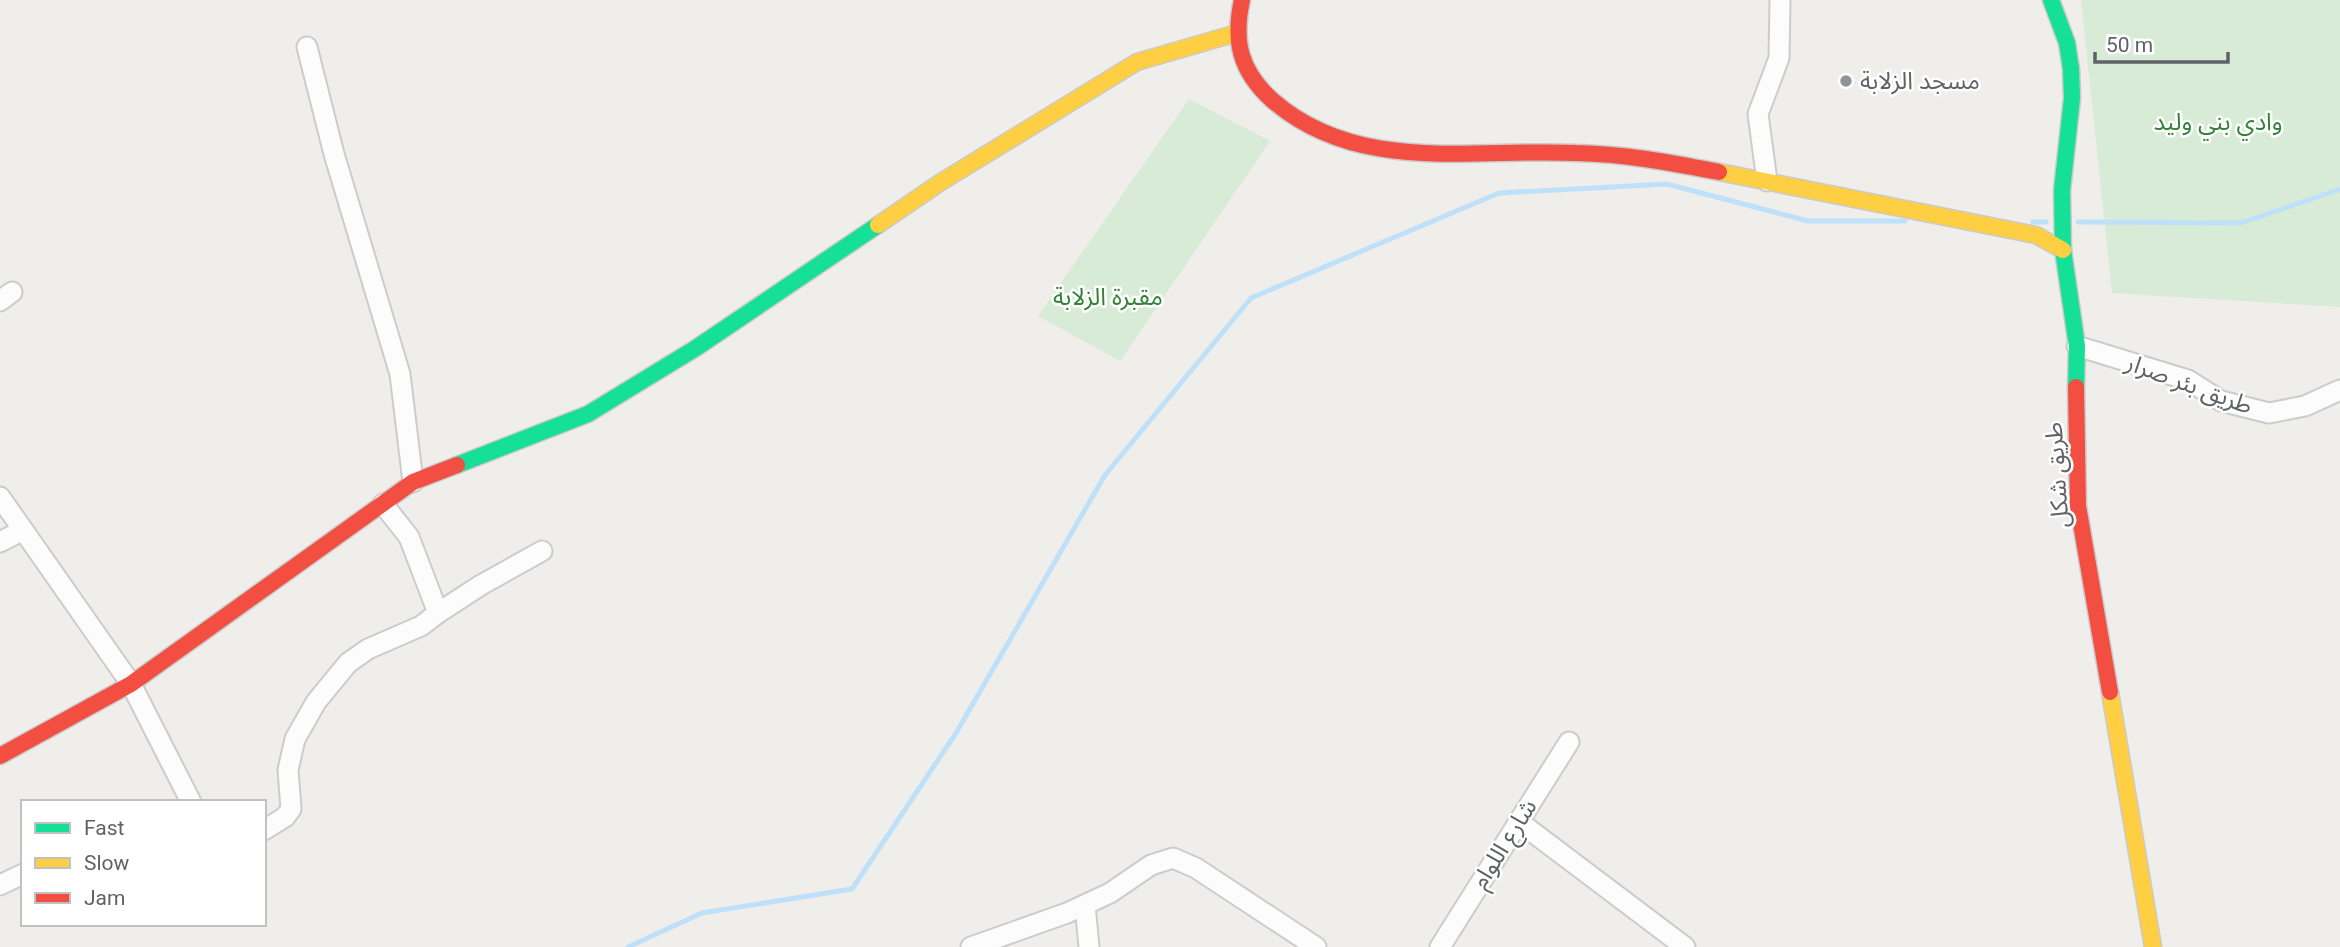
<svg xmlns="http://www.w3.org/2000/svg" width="2340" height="947" font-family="Roboto,'Noto Sans Arabic',sans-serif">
<rect width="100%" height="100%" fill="#efeeea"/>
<g fill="#d8ebd6">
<path d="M2081,0H2340V307L2112,293Z"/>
<path d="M1189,99L1270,141L1120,361L1038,316Z"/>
</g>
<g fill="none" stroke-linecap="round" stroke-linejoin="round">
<g stroke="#bfe0f9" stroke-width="5">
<path d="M2033,222H2046"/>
<path d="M2078,222L2241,223L2340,189"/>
<path d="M628,947L702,913L852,889L956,733L1105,475L1251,298L1499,193L1667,184L1808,221H1905"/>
</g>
<defs>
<g id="street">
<path d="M307,47L334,154L400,374L413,482"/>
<path d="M1767,181L1758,114L1779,58L1780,0"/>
<path d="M0,301L12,292"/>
<path d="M2077,346L2188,380L2221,401L2269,413L2305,406L2340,390"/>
<path d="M0,497L131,684L191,802"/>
<path d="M383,504L409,537L438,613"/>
<path d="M0,542L23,530"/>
<path d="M1518,821L1685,947"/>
<path d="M264,830L285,817L291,809L288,770L295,739L316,702L348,663L368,649L421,626L438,613L481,585L542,551"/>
<path d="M0,885L23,874"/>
<path d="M1085,905L1089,947"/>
<path d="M971,947L1067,913L1110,893L1151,865L1173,858L1196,868L1316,947"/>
<path d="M1440,947L1569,742"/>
</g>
<g id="fast">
<path d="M2051,0L2067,43L2071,69L2072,98L2062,190L2063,250L2077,346L2076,387"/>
<path d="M457,465L588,414L696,348L878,225"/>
</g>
<g id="slow">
<path d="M1719,172L2036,235L2063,250"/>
<path d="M878,225L941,182L1137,62L1237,33"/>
<path d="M2110,692L2153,947"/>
</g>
<g id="jam">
<path d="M1242,0C1233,41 1240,71 1272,100C1358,175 1473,148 1577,153C1626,154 1672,163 1719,172"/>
<path d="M2076,387L2078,506L2110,692"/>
<path d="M0,756L131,684L413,482L457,465"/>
</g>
</defs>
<use href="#street" stroke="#cbcccc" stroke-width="23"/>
<use href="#fast" stroke="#cacacb" stroke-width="19"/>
<use href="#slow" stroke="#cacacb" stroke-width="19"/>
<use href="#jam" stroke="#cacacb" stroke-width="19"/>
<use href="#street" stroke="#fdfcfc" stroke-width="19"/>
<use href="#fast" stroke="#16e098" stroke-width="16"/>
<use href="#slow" stroke="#ffcf43" stroke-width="16"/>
<use href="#jam" stroke="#f24e42" stroke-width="16"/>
</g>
<circle fill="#919496" stroke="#fff" stroke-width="2.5" cx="1846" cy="81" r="7"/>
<g text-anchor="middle" stroke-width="5" stroke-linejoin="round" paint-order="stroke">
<g font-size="24" fill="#5f6368" stroke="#fff" text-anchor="start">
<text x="1860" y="89">مسجد الزلابة</text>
</g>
<g font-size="24" fill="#348238" stroke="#fff">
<text x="2218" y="130">وادي بني وليد</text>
<text x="1108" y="305">مقبرة الزلابة</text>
</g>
<g font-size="24" fill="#5f6368" stroke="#fff">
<text transform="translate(2189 384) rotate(20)" y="8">طريق بئر صرار</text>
<text transform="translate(2057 475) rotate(-94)" y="8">طريق شكل</text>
<text transform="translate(1504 844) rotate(-58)" y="8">شارع اللوام</text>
</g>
</g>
<rect x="21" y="800" width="245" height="126" fill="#ffffff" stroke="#bfc1c3" stroke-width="2"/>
<rect x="35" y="823" width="35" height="10" fill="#16e098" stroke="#bfc1c3" stroke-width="2"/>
<text x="84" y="835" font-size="21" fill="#5f6368">Fast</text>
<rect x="35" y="858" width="35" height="10" fill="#ffcf43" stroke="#bfc1c3" stroke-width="2"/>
<text x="84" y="870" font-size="21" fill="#5f6368">Slow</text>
<rect x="35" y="893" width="35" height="10" fill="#f24e42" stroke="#bfc1c3" stroke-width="2"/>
<text x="84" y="905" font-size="21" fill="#5f6368">Jam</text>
<path d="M2095 52v10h133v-10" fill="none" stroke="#5f6368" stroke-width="3.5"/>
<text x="2106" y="52" font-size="21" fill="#5f6368" stroke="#ffffff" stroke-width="5" paint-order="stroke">50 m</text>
</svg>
